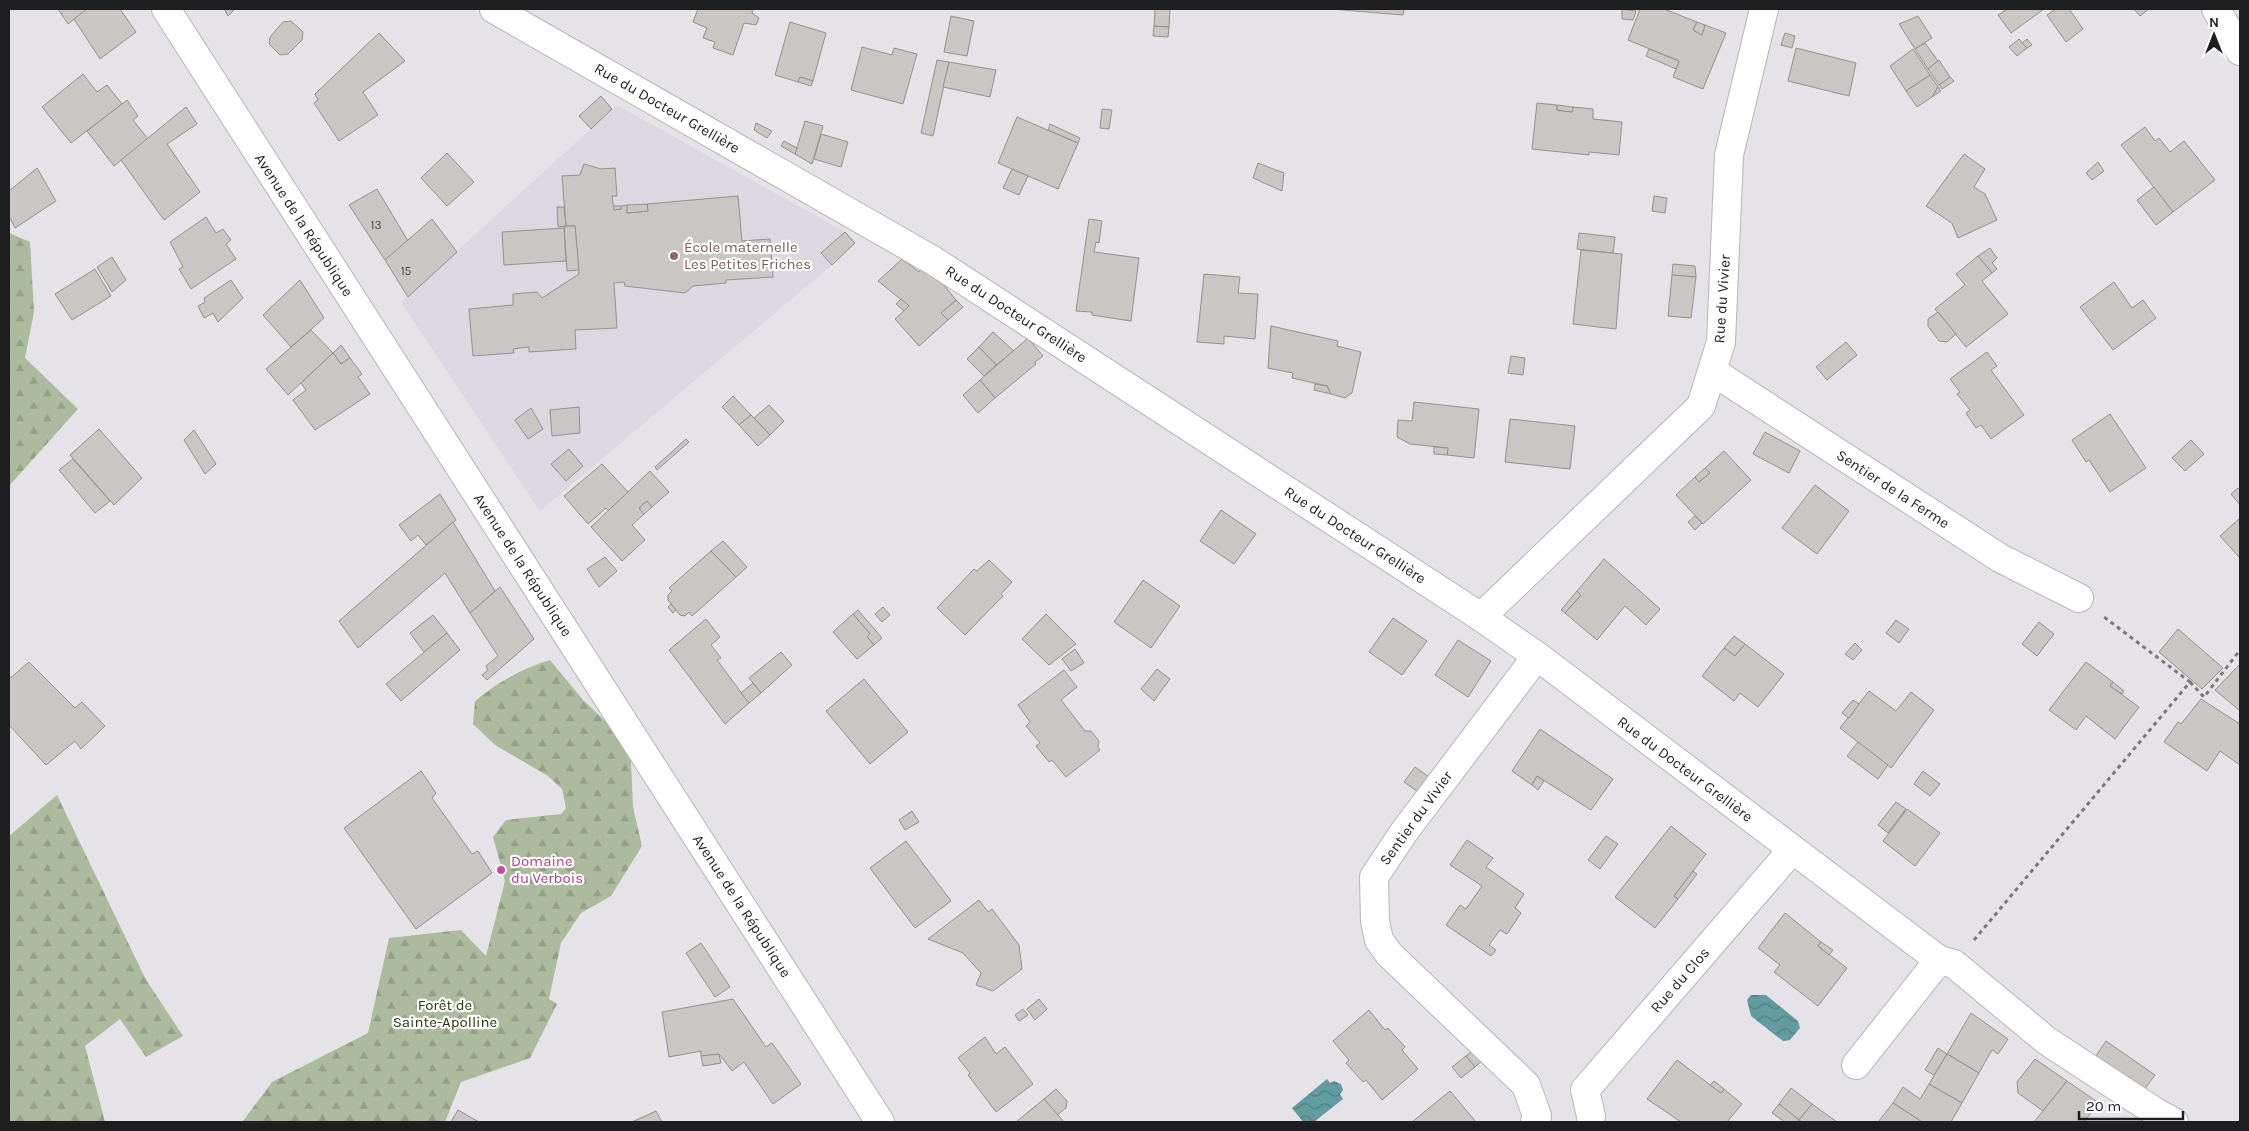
<svg xmlns="http://www.w3.org/2000/svg" width="2249" height="1131" font-family="Karla,sans-serif">
<defs>
<pattern id="forest-firs" width="22" height="20" patternUnits="userSpaceOnUse" patternTransform="scale(1.25)"><rect width="22" height="20" fill="#acba9d"/><path d="M5 1l3.5 6h-7zM16 11l3.5 6h-7z" fill="#949f87"/></pattern>
<pattern id="water-waves" width="16" height="10" patternUnits="userSpaceOnUse" patternTransform="scale(1.25)"><rect width="16" height="10" fill="#639ca0"/><path d="M0 5q4-4 8 0t8 0" fill="none" stroke="#517f82"/></pattern>
</defs>
<rect width="100%" height="100%" fill="#e5e3e7"/>
<path fill="#ddd7e2" d="M617,105L845,232L855,243L832,265L540,511L401,302Z"/>
<g fill="url(#forest-firs)">
<path d="M9,233L30,242L34,312L25,358L78,409L9,486Z"/>
<path d="M550,660L583,700L620,735L631,762L633,807L642,846L611,896L581,913L561,943L549,999L557,1004L530,1058L461,1082L445,1122H176L243,1121L272,1082L368,1033L389,938L461,930L486,956L505,881L493,837L506,820L561,814L566,808L562,789L548,776L495,745L473,724L475,701C498,682 521,669 550,660Z"/>
<path d="M57,795L145,978L183,1036L146,1057L120,1019L85,1046L105,1122H9V836Z"/>
</g>
<g fill="url(#water-waves)">
<path d="M1751,995H1766L1798,1021L1800,1028L1790,1040L1783,1041L1751,1016L1747,1000Z"/>
<path d="M1327,1079L1330,1083L1334,1081L1341,1084L1343,1090L1340,1094L1343,1099L1314,1122H1303L1292,1108Z"/>
</g>
<g fill="#cac6c3" stroke="#95908e">
<path d="M58,9H87L68,24Z"/>
<path d="M87,9H120L136,32L100,59L74,19Z"/>
<path d="M224,9H235L228,16Z"/>
<path d="M698,9H753L752,13L759,18L756,25L744,23L733,55L713,48L715,42L703,38L707,28L693,22Z"/>
<path d="M1155,9H1170L1169,27L1154,26Z"/>
<path d="M1331,9H1404L1403,15Z"/>
<path d="M1622,9L1636,11L1633,20L1622,19Z"/>
<path d="M1640,9H1664L1697,22L1693,30L1702,35L1705,25L1726,33L1703,89L1673,77L1679,61L1628,40Z"/>
<path d="M2008,9H2044L2011,33L1998,15Z"/>
<path d="M2056,9H2069L2083,29L2066,42L2047,15Z"/>
<path d="M2134,9H2149L2140,16Z"/>
<path d="M951,16L974,21L967,56L944,52Z"/>
<path d="M1918,16L1932,38L1915,49L1899,24Z"/>
<path d="M291,21L303,32L302,40L288,54L280,55L269,44L270,37L283,22Z"/>
<path d="M790,22L826,33L813,81L800,77L798,82L775,75Z"/>
<path d="M1697,22L1705,25L1702,35L1693,30Z"/>
<path d="M1154,26L1169,27L1168,37L1153,36Z"/>
<path d="M379,33L405,61L363,92L378,115L339,141L314,103L318,100L315,94Z"/>
<path d="M1785,33L1795,36L1792,48L1781,45Z"/>
<path d="M2019,39L2027,48L2017,56L2009,47Z"/>
<path d="M2027,39L2032,45L2027,48L2022,43Z"/>
<path d="M1925,43L1938,61L1928,69L1915,49Z"/>
<path d="M862,47L892,55L894,48L917,54L903,104L851,90Z"/>
<path d="M1796,48L1856,63L1849,96L1788,81Z"/>
<path d="M1649,49L1679,61L1676,69L1646,56Z"/>
<path d="M1913,49L1930,75L1906,91L1890,66Z"/>
<path d="M937,60L949,62L933,136L921,133Z"/>
<path d="M1939,60L1950,77L1939,85L1928,69Z"/>
<path d="M949,62L996,70L990,97L943,87Z"/>
<path d="M83,74L97,92L107,85L122,104L71,143L42,107Z"/>
<path d="M1930,75L1938,87L1932,97L1917,107L1906,91Z"/>
<path d="M800,77L813,81L811,86L798,82Z"/>
<path d="M1950,77L1954,81L1942,89L1939,85Z"/>
<path d="M1938,87L1941,91L1932,97Z"/>
<path d="M601,96L612,109L591,129L579,116Z"/>
<path d="M127,100L138,116L133,120L148,139L114,166L87,131Z"/>
<path d="M1537,103L1557,105V110L1572,112L1573,107L1593,109V119L1622,122L1619,155L1589,152V155L1532,149Z"/>
<path d="M1557,105L1573,107L1572,112L1557,110Z"/>
<path d="M186,107L197,124L167,144L200,192L164,220L121,160Z"/>
<path d="M1102,109L1112,110L1109,129L1100,128Z"/>
<path d="M1017,117L1078,143L1058,189L998,163Z"/>
<path d="M805,121L823,126L812,164L795,154Z"/>
<path d="M756,123L772,131L767,138L754,130Z"/>
<path d="M1050,124L1080,138L1078,143L1048,130Z"/>
<path d="M2145,127L2155,141L2159,138L2170,152L2184,141L2215,180L2173,212L2121,145Z"/>
<path d="M821,134L848,142L841,167L814,159Z"/>
<path d="M784,141L797,148L795,154L781,146Z"/>
<path d="M447,153L474,182L447,206L421,178Z"/>
<path d="M1964,154L1985,169L1974,187L1985,194L1997,220L1958,238L1952,223L1926,206Z"/>
<path d="M2098,162L2104,171L2092,180L2086,173Z"/>
<path d="M1258,163L1284,173L1282,191L1253,178Z"/>
<path d="M584,164L601,169L615,168L617,196H612L614,210L621,209V206L627,205V213L648,211L647,204L738,196L742,241L770,239L773,277L726,280V283L693,286L685,293L625,286L624,282L614,283L617,328L575,330L576,349L529,352V347L513,349L514,353L473,356L469,309L513,305V294L537,292L542,298L579,274L575,226H566L562,176L580,175Z"/>
<path d="M37,168L56,201L15,228L9,216V191Z"/>
<path d="M1012,169L1028,176L1019,195L1003,188Z"/>
<path d="M2154,187L2173,212L2156,225L2137,200Z"/>
<path d="M377,189L408,241L385,260L349,205Z"/>
<path d="M1654,196L1667,198L1665,213L1652,211Z"/>
<path d="M647,204L648,211L627,213V205Z"/>
<path d="M613,206H621V209L614,210Z"/>
<path d="M557,207H564L566,226L558,227Z"/>
<path d="M206,217L216,233L223,229L231,240L226,244L236,259L191,289L179,269L183,267L170,242Z"/>
<path d="M432,219L457,252L408,297L385,260Z"/>
<path d="M1089,219L1102,221L1099,243L1096,242L1094,252L1139,258L1131,321L1092,315V312L1076,311Z"/>
<path d="M564,226H575L579,270L567,271Z"/>
<path d="M564,228L566,261L504,265L502,232Z"/>
<path d="M845,232L855,243L832,265L821,253Z"/>
<path d="M1579,233L1615,237L1613,253L1577,249Z"/>
<path d="M1990,248L1997,258L1992,263L1997,269L1992,273L1978,256Z"/>
<path d="M1581,250L1622,254L1616,329L1573,324Z"/>
<path d="M1978,256L1992,273L1982,281L2008,314L1966,347L1935,309L1965,285L1956,274Z"/>
<path d="M112,257L126,280L112,292L97,267Z"/>
<path d="M902,259L919,272L921,269L939,279L956,300L941,313L948,320L919,346L895,319L909,306L878,281Z"/>
<path d="M1673,264L1695,266L1696,277L1672,275Z"/>
<path d="M95,269L111,296L72,320L55,294Z"/>
<path d="M1204,274L1240,277L1238,293L1258,294L1255,339L1224,336V344L1197,342Z"/>
<path d="M1672,275L1696,277L1691,318L1668,316Z"/>
<path d="M231,280L243,298L218,322L213,313L204,318L198,306L205,302L204,298Z"/>
<path d="M300,280L324,318L291,347L263,315Z"/>
<path d="M2114,282L2132,308L2143,300L2156,318L2113,350L2080,307Z"/>
<path d="M901,299L909,306L904,311L896,304Z"/>
<path d="M956,300L963,307L948,320L941,313Z"/>
<path d="M1938,312L1956,334L1947,342L1939,341L1928,326V319Z"/>
<path d="M1271,326L1338,341L1337,346L1361,352L1352,393L1345,398L1331,394L1327,386L1292,378L1293,373L1268,368Z"/>
<path d="M311,330L333,353L288,395L266,369Z"/>
<path d="M993,332L1014,351L996,365L979,347Z"/>
<path d="M1028,338L1043,356L1035,362L1036,364L995,398L980,380Z"/>
<path d="M1846,342L1857,355L1827,380L1816,367Z"/>
<path d="M341,345L350,358L341,364L333,353Z"/>
<path d="M979,347L996,365L984,376L967,359Z"/>
<path d="M1987,352L1997,366L1991,370L2024,415L1991,439L1981,425L1976,428L1966,413L1970,410L1957,394L1960,392L1950,379Z"/>
<path d="M333,353L341,364L350,358L362,374L358,377L370,394L315,430L293,400L306,390L301,383Z"/>
<path d="M1511,356L1525,358L1523,375L1508,373Z"/>
<path d="M980,380L995,398L978,413L963,395Z"/>
<path d="M1315,384L1327,386L1331,394L1314,390Z"/>
<path d="M733,396L751,415L739,425L722,407Z"/>
<path d="M1414,402L1479,409L1474,458L1447,455L1448,448L1410,444L1397,437L1398,420L1412,421Z"/>
<path d="M769,405L784,421L770,435L754,418Z"/>
<path d="M579,407L580,433L552,436L550,410Z"/>
<path d="M531,408L543,429L528,439L515,420Z"/>
<path d="M2110,414L2146,468L2110,492L2089,460L2086,462L2072,440Z"/>
<path d="M751,415L770,435L758,446L739,425Z"/>
<path d="M1510,419L1575,426L1570,469L1505,462Z"/>
<path d="M99,429L142,478L114,505L70,455Z"/>
<path d="M194,430L216,464L205,474L184,440Z"/>
<path d="M1765,432L1800,451L1789,473L1753,454Z"/>
<path d="M686,439L689,442L657,470L655,467Z"/>
<path d="M2191,440L2204,454L2185,471L2172,458Z"/>
<path d="M1434,447L1448,448L1447,455L1434,454Z"/>
<path d="M569,449L583,466L566,481L551,464Z"/>
<path d="M1724,451L1751,480L1703,524L1676,495L1695,477L1699,482L1710,473L1705,468Z"/>
<path d="M73,459L110,501L95,513L59,470Z"/>
<path d="M602,464L628,492L609,511L606,508L588,524L564,496Z"/>
<path d="M1705,468L1710,473L1699,482L1695,477Z"/>
<path d="M650,471L669,492L652,507L647,501L640,507V510L644,514L632,525L645,540L622,561L591,527Z"/>
<path d="M1815,485L1849,511L1817,554L1782,528Z"/>
<path d="M2238,488L2240,490V505L2231,494Z"/>
<path d="M440,494L456,520L426,545L418,535L411,541L399,525Z"/>
<path d="M647,501L652,507L644,514L640,510V507Z"/>
<path d="M1221,510L1256,534L1234,564L1200,541Z"/>
<path d="M1695,516L1702,523L1695,530L1688,522Z"/>
<path d="M2240,518V558L2220,536Z"/>
<path d="M453,522L495,591L470,613L445,573L358,648L339,621Z"/>
<path d="M723,541L747,567L736,577L711,551Z"/>
<path d="M711,551L736,577L692,616L689,612L685,616L680,615L668,600V595L672,591L669,588Z"/>
<path d="M605,557L617,571L599,587L587,569Z"/>
<path d="M1604,559L1660,609L1646,625L1625,606L1597,640L1565,613L1581,595L1577,591Z"/>
<path d="M989,560L1012,582L1001,594L1003,596L965,635L937,608L974,569L977,571Z"/>
<path d="M1143,580L1180,606L1151,648L1114,622Z"/>
<path d="M500,587L534,639L487,680L482,675L488,670L486,666L498,656L470,613Z"/>
<path d="M1577,591L1581,595L1565,613L1561,610Z"/>
<path d="M671,604L676,610L673,613L668,607Z"/>
<path d="M883,607L890,615L882,622L875,614Z"/>
<path d="M858,610L882,638L874,645L867,637L870,634L853,614Z"/>
<path d="M853,614L870,634L867,637L874,645L857,659L833,632Z"/>
<path d="M1046,614L1076,644L1049,665L1022,639Z"/>
<path d="M433,615L447,633L424,652L410,633Z"/>
<path d="M1393,618L1427,641L1402,675L1369,652Z"/>
<path d="M706,619L720,637L711,645L721,658L717,660L749,703L725,724L669,650Z"/>
<path d="M1896,620L1909,629L1899,643L1886,633Z"/>
<path d="M2039,622L2054,634L2037,656L2022,644Z"/>
<path d="M2178,629L2223,668L2202,689L2159,652Z"/>
<path d="M447,633L460,650L401,701L386,684Z"/>
<path d="M1734,636L1745,644L1735,656L1724,648Z"/>
<path d="M1458,640L1491,661L1468,697L1435,675Z"/>
<path d="M1855,643L1862,650L1853,660L1845,654Z"/>
<path d="M1745,644L1784,674L1758,707L1740,693L1734,701L1702,676L1724,648L1735,656Z"/>
<path d="M1075,649L1084,663L1071,671L1062,659Z"/>
<path d="M781,652L792,665L761,693L749,678Z"/>
<path d="M29,662L75,708L82,702L105,726L81,749L75,741L46,765L9,725V679Z"/>
<path d="M2086,662L2113,682L2110,686L2139,707L2115,739L2086,716L2076,730L2049,710Z"/>
<path d="M2240,664V711L2215,690Z"/>
<path d="M1157,669L1170,679L1154,701L1141,689Z"/>
<path d="M1064,670L1077,687L1061,700L1085,731H1091L1099,741L1098,747L1100,750L1066,777L1052,760L1049,762L1036,746L1040,743L1026,726L1030,722L1018,705Z"/>
<path d="M864,679L908,732L870,764L826,711Z"/>
<path d="M2113,682L2124,691L2122,694L2110,686Z"/>
<path d="M753,683L761,693L749,703L741,693Z"/>
<path d="M1869,691L1896,711L1911,692L1934,710L1891,768L1840,728Z"/>
<path d="M2201,699L2240,724V765L2220,751L2207,771L2164,742L2178,722L2181,724Z"/>
<path d="M1853,700L1859,704L1849,718L1842,713Z"/>
<path d="M1540,729L1613,779L1591,810L1537,776L1532,785L1512,771Z"/>
<path d="M1858,742L1888,765L1878,779L1847,756Z"/>
<path d="M1415,767L1432,779L1421,794L1404,782Z"/>
<path d="M421,771L436,793L432,798L472,854L478,851L492,873L416,929L344,828Z"/>
<path d="M1923,771L1940,784L1930,796L1914,784Z"/>
<path d="M1537,776L1544,781L1538,790L1532,785Z"/>
<path d="M1896,802L1906,809L1888,833L1878,825Z"/>
<path d="M1907,809L1940,833L1915,866L1883,841Z"/>
<path d="M912,811L919,822L905,830L899,820Z"/>
<path d="M1671,826L1706,854L1674,896L1678,899L1655,928L1615,897Z"/>
<path d="M1606,836L1618,844L1600,869L1588,860Z"/>
<path d="M1467,840L1493,858L1486,867L1524,894L1515,908L1521,913L1507,934L1500,930L1489,945L1496,950L1491,956L1446,925L1460,905L1466,909L1482,886L1450,865Z"/>
<path d="M906,841L951,901L915,928L870,868Z"/>
<path d="M1693,871L1697,874L1678,899L1674,896Z"/>
<path d="M979,900L988,912L992,909L1019,945L1022,969L993,991L976,985L981,973L963,953L928,939Z"/>
<path d="M1785,913L1821,942L1818,946L1847,968L1818,1006L1774,972L1780,965L1758,948Z"/>
<path d="M1821,942L1833,950L1829,955L1818,946Z"/>
<path d="M701,943L730,987L715,997L686,953Z"/>
<path d="M733,999L766,1047L772,1043L801,1084L773,1104L744,1062L732,1071L719,1054L701,1056V1051L669,1057L662,1012Z"/>
<path d="M1039,999L1047,1009L1035,1020L1027,1009Z"/>
<path d="M1023,1009L1028,1015L1019,1021L1015,1015Z"/>
<path d="M1369,1010L1385,1030L1388,1028L1405,1047L1402,1050L1418,1069L1382,1100L1366,1080L1363,1082L1346,1063L1349,1060L1333,1041Z"/>
<path d="M1971,1013L2008,1039L1998,1054L1992,1050L1979,1073L1947,1054Z"/>
<path d="M985,1037L996,1054L1005,1047L1033,1084L996,1112L968,1075L970,1073L958,1058Z"/>
<path d="M2106,1041L2155,1075L2144,1090L2096,1056Z"/>
<path d="M1477,1047L1485,1058L1475,1067L1466,1056Z"/>
<path d="M1938,1048L1947,1054L1934,1075L1925,1070Z"/>
<path d="M719,1054L721,1063L703,1066L701,1056Z"/>
<path d="M1947,1054L1979,1073L1962,1103L1929,1084Z"/>
<path d="M1466,1056L1475,1067L1461,1078L1452,1067Z"/>
<path d="M2035,1059L2067,1081L2043,1111L2018,1093L2017,1082Z"/>
<path d="M1677,1060L1721,1093L1724,1089L1742,1104L1727,1122H1681L1647,1099Z"/>
<path d="M1714,1081L1724,1089L1721,1093L1710,1085Z"/>
<path d="M2067,1081L2099,1103L2084,1122H2034Z"/>
<path d="M1929,1084L1962,1103L1951,1122H1922L1893,1103L1903,1087L1920,1099Z"/>
<path d="M1791,1088L1812,1104L1799,1120L1779,1104Z"/>
<path d="M1056,1089L1067,1101L1066,1108L1057,1115L1044,1099Z"/>
<path d="M1450,1091L1476,1122H1412Z"/>
<path d="M1044,1099L1064,1122H1016Z"/>
<path d="M1893,1103L1922,1122H1878Z"/>
<path d="M1779,1104L1799,1120L1798,1122H1785L1772,1113Z"/>
<path d="M1812,1104L1837,1122H1802L1799,1120Z"/>
<path d="M458,1110L479,1122H451Z"/>
<path d="M656,1111L662,1122H632Z"/>
</g>
<g fill="none" stroke-linecap="round" stroke-linejoin="round">
<defs>
<g id="minor">
<path d="M494,9L934,261L1481,617L1537,656L1939,960L1954,964L2047,1041L2157,1113L2174,1122"/>
<path d="M2216,9L2240,51"/>
<path d="M1712,371L2000,558L2079,598"/>
<path d="M1481,617L1701,406L1721,342L1729,155L1764,9"/>
<path d="M1856,1065L1939,960"/>
<path d="M1591,1116L1585,1090L1792,850"/>
<path d="M1535,1122L1537,1116L1526,1085L1389,954L1379,940L1375,921L1374,877L1404,832L1537,656"/>
</g>
<path id="secondary" d="M166,9L880,1122"/>
</defs>
<use href="#minor" stroke="#b6b4b7" stroke-width="30"/>
<use href="#secondary" stroke="#b6b4b7" stroke-width="30"/>
<g stroke="#787779" stroke-width="3" stroke-dasharray="4 4" stroke-linecap="butt">
<path d="M2190,682L2204,697L2240,650"/>
<path d="M1974,940L2190,682L2104,617"/>
</g>
<use href="#minor" stroke="#fff" stroke-width="28"/>
<use href="#secondary" stroke="#fff" stroke-width="28"/>
</g>
<circle fill="#8d6e63" stroke="#fff" stroke-width="2" cx="674" cy="256" r="5"/>
<circle fill="#d1479c" stroke="#fff" stroke-width="2" cx="501" cy="870" r="5"/>
<g text-anchor="middle" stroke-width="4.5" stroke-linejoin="round" paint-order="stroke">
<g font-size="12" fill="#494748">
<text x="376" y="229">13</text>
<text x="406" y="275">15</text>
</g>
<g font-size="15" fill="#1e1d1f" stroke="#fff">
<text transform="translate(667 108) rotate(30)" y="5">Rue du Docteur Grellière</text>
<text transform="translate(304 225) rotate(57)" y="5">Avenue de la République</text>
<text transform="translate(1722 299) rotate(-86)" y="5">Rue du Vivier</text>
<text transform="translate(1016 314) rotate(33)" y="5">Rue du Docteur Grellière</text>
<text transform="translate(1893 489) rotate(33)" y="5">Sentier de la Ferme</text>
<text transform="translate(1355 535) rotate(33)" y="5">Rue du Docteur Grellière</text>
<text transform="translate(523 565) rotate(57)" y="5">Avenue de la République</text>
<text transform="translate(1685 769) rotate(37)" y="5">Rue du Docteur Grellière</text>
<text transform="translate(1416 818) rotate(-54)" y="5">Sentier du Vivier</text>
<text transform="translate(742 906) rotate(57)" y="5">Avenue de la République</text>
<text transform="translate(1680 980) rotate(-49)" y="5">Rue du Clos</text>
</g>
<g font-size="15" fill="#785e54" stroke="#fff" text-anchor="start">
<text x="684" y="252">École maternelle<tspan x="684" dy="17">Les Petites Friches</tspan></text>
</g>
<g font-size="15" fill="#b23c85" stroke="#fff" text-anchor="start">
<text x="511" y="866">Domaine<tspan x="511" dy="17">du Verbois</tspan></text>
</g>
<g font-size="15" fill="#26380a" stroke="#fff">
<text x="445" y="1010">Forêt de<tspan x="445" dy="17">Sainte-Apolline</tspan></text>
</g>
</g>
<rect width="2249" height="1131" fill="none" stroke="#1e1d1f" stroke-width="20"/>
<g transform="translate(2214 35)" stroke="#ffffff" stroke-width="4" paint-order="stroke">
<path d="M0-4L9 19L0 12L-9 19Z" fill="#1e1d1f"/>
<text y="-8" font-size="14" font-weight="bold" text-anchor="middle" fill="#1e1d1f">N</text>
</g>
<path d="M2079 1111v8h104v-8" fill="none" stroke="#1e1d1f" stroke-width="2.5"/>
<text x="2086" y="1111" font-size="15" fill="#1e1d1f" stroke="#ffffff" stroke-width="4" paint-order="stroke">20 m</text>
</svg>
